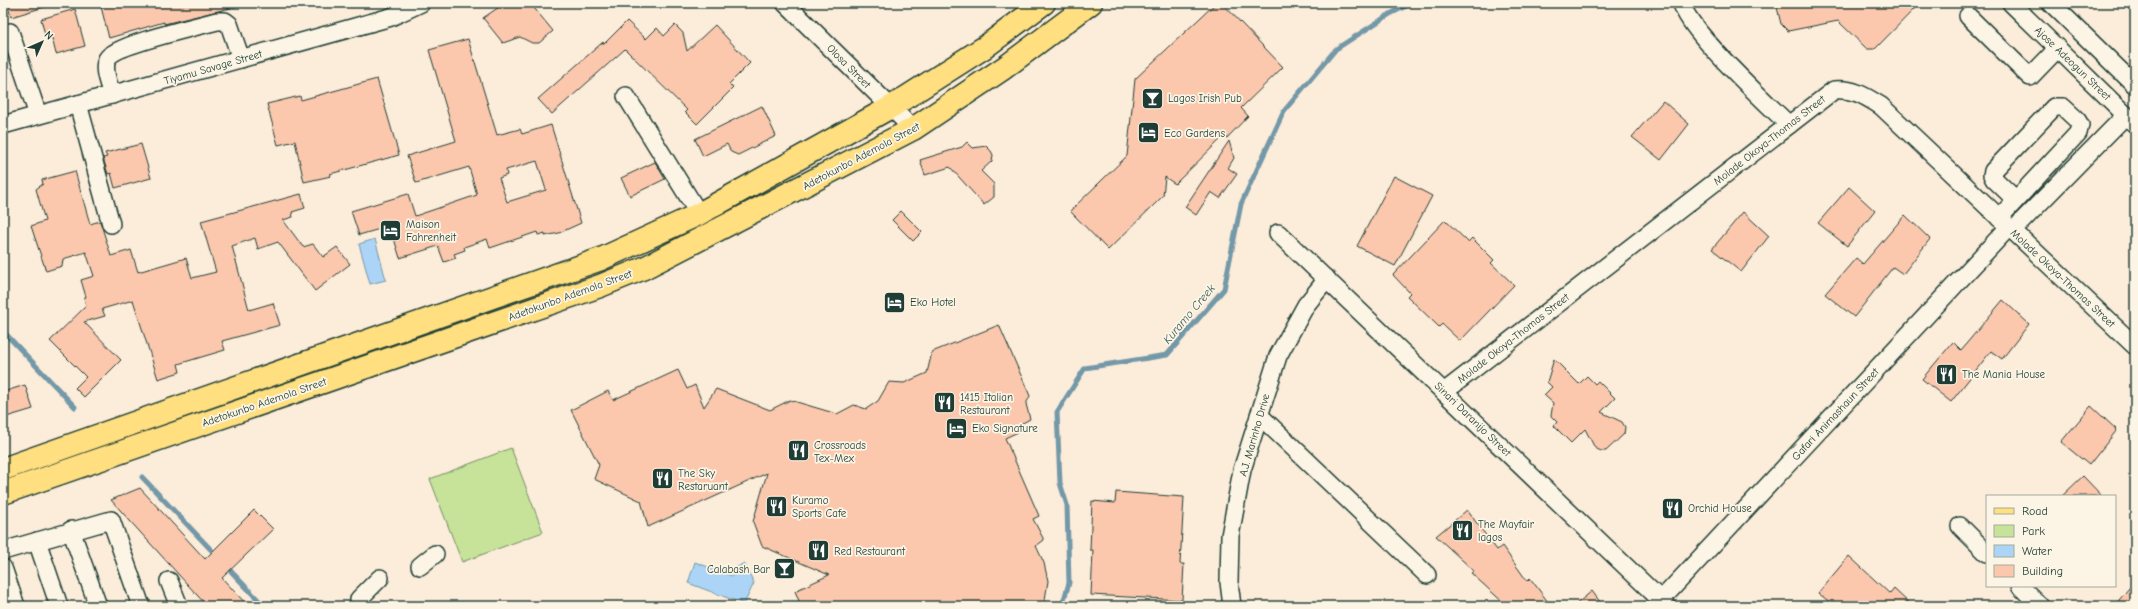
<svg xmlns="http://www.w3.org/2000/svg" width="2138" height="609" font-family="'Comic Neue',sans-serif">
<rect width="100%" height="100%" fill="#fcecda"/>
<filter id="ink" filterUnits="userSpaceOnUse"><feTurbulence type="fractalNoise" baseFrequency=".025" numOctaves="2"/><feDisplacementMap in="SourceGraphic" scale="8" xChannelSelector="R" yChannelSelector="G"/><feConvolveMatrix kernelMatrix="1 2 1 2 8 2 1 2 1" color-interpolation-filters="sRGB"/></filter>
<g filter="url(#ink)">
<path fill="#c7e299" stroke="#739066" d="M511,448L543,532L462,562L430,479Z"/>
<g fill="#abd4f6" stroke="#7398a8">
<path d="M375,239L386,280L370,284L359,244Z"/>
<path d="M695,562L732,576L739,573L736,568L744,563L754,583L744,604L688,583Z"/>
</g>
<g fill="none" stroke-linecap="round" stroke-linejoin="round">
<g stroke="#7398a8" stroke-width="5">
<path d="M3,331L75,407"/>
<path d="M142,477L217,556"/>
<path d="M226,566L264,606"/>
<path d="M1062,606L1069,583L1067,505L1060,483L1057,412L1085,368L1167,355L1224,289L1241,204L1284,111L1336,49L1390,14L1412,3"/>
</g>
</g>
<g fill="#fcc8ad" stroke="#1f3d34" fill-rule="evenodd">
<path d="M7,3H48V6L11,17Z"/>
<path d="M100,3H238L239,6L164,24V22L109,38Z"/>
<path d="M505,3H530L553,31L539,43H532L520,37L503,43L483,18Z"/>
<path d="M1216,3H1222L1283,67L1241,108L1248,116L1227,138L1224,136L1175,184L1165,177L1163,196L1108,250L1070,211L1127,156L1135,79Z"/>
<path d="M1776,3H1920L1875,49H1867L1838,21L1788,31L1781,24Z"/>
<path d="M75,9L85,46L56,54L52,38L46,39L41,19Z"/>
<path d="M627,21L646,39L657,28L664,36L675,25L683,33L687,51L715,25L750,63L729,84L733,88L697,124L685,112L687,110L625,49L552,114L538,99L603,42L604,44Z"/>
<path d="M468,39L497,135L520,129L522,134L551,125L581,223L559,233L545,236V233L538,235L537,232L490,248L487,239L464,247L465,250L454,254L456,258L444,262L438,246L400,258L390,226L359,235L351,211L408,194L415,216L477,195L469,167L416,183L407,156L456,141L429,50ZM537,161L546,190L507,202L499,178L507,175L506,170Z"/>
<path d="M377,79L399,155L330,174L331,176L304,182L295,141L278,145L267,104L300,96L301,100Z"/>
<path d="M1663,101L1689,124L1661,160L1632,137Z"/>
<path d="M762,106L776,136L738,155L731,152L727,144L703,156L695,139Z"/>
<path d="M1229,141L1234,158L1228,168L1237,174L1220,198L1211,192L1196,215L1185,207Z"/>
<path d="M967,142L973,148L986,146L991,151L993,155L992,161L981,171L994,184V197L984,205L950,167L925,175L920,160L962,147Z"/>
<path d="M141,144L151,178L115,188L111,173L108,174L103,158L107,157L105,153Z"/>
<path d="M655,162L665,179L630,196L621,178Z"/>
<path d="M75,171L90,224L100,221L111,256L131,250L138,272L186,258L192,278L216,272L201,221L301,194L305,208L292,212L293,217L283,220L303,247L313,244L323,257L337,247L350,264L315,291L278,242L258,249L255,238L232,246L249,310L273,303L280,325L222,341L225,350L178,364L180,372L158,379L133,300L102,309L105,316L84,322L121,360L84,397L75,388L86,377L50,341L86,306L84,298L86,297L81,280L94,276L86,252L63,259L62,266L46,271L31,226L45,221L36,189L43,184L42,180Z"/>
<path d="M1394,176L1432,196L1395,266L1357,246Z"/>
<path d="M1849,187L1875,211L1847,246L1818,223Z"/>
<path d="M901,211L922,232L913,241L892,220Z"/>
<path d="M1743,212L1769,236L1741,272L1712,249Z"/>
<path d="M1905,215L1930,239L1903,274L1893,267L1854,317L1825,294L1856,258L1863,264Z"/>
<path d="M1445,220L1468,242L1472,238L1494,260L1491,263L1514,285L1460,341L1442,324L1439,327L1407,296L1410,293L1393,275Z"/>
<path d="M2003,300L2029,324L2002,359L1991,351L1951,402L1922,379L1953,342L1961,350Z"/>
<path d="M999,325L1030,396L1026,404L1030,419L1017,426L1018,432L1005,438L1039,516L1033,519L1044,540L1036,546L1044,563L1048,581L1044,606H801L795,591L829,575L762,546L753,522L767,473L648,527L641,501L594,479L599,465L571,410L608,391L613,400L678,370L687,389L695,385L704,407L716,389L770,410L790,400L837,414L854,405L866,409L878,401L889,382L904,383L927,373L932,352Z"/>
<path d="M1554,359L1579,384L1587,376L1595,384L1598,381L1615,398L1601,412L1622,422L1625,427L1624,434L1606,451H1601L1595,448L1585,429L1571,443L1554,426L1557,422L1551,416L1553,403L1544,395L1552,387L1547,382Z"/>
<path d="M25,385L33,409L3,418V392Z"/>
<path d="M2091,406L2117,430L2089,465L2061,442Z"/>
<path d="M2083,476L2102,496H2062Z"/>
<path d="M140,488L205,559L254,510L273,529L222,578L248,606H207L111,500Z"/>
<path d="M1116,492L1184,497L1180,564H1184L1182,600L1091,595L1093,550H1090L1092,501L1115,503Z"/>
<path d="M1467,510L1497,550L1502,546L1527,581L1530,578L1551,606H1507L1471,573L1474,571L1436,536Z"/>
<path d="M1849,556L1890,594L1894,589L1912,606H1835L1818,593Z"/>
<path d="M2135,581V606H2114Z"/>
<path d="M1592,591L1603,606H1574Z"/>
</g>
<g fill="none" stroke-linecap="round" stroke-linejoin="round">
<defs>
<g id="minor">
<path d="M785,3L913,129"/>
<path d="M1682,3C1686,29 1767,103 1789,125"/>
<path d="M2011,3L2135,124"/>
<path d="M2051,3L2135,85"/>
<path d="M1968,16L2030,77L2058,48"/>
<path d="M10,32L38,115"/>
<path d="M112,95C109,84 102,70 107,59C114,45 199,26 217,21H225L229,24L241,59"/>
<path d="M626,96L699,214"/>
<path d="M78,104L111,224"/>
<path d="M3,125L391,17L421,3"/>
<path d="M1999,218L2078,133L2080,125L2077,120L2063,107H2054L1993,171L1992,175L1994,179L2016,200"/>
<path d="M2021,222L2126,115"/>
<path d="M1278,233L1667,606"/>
<path d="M1444,392L1834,90C1853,88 1865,96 1881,106L2135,346"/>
<path d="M1259,415L1427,575"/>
<path d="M1960,526L1987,553"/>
<path d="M71,530L98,606"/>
<path d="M37,541L59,606"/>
<path d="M3,551L111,520L141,606"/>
<path d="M420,566L435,554"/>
<path d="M3,568L16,606"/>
<path d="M169,581L179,606"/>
<path d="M2020,586L2040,606"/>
<path d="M359,599L380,578"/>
<path d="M1661,600L2009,227"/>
<path d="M1232,606L1229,582L1230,536L1242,470L1278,356L1306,305L1327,279"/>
</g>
<g id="major">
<path d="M3,469L601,259L699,214L891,107L985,47L1044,3"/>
<path d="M3,493L600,286L644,268L913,129L1004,68L1091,3"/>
</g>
</defs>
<use href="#minor" stroke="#1f3d34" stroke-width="20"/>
<use href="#major" stroke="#1f3d34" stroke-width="25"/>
<use href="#minor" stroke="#fcf5e5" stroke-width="17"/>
<use href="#major" stroke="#ffdf80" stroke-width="22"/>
</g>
</g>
<defs>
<symbol id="bar-square" viewBox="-11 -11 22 22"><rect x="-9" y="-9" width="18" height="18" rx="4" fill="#1f3d34" stroke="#fcf5e5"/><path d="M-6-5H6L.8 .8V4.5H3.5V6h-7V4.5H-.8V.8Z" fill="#fff"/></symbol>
<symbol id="hotel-square" viewBox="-11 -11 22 22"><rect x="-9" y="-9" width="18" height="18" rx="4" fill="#1f3d34" stroke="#fcf5e5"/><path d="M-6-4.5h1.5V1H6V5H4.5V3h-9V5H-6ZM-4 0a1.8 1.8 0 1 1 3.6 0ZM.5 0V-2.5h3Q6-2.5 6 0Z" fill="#fff"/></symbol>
<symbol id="restaurant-square" viewBox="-11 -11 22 22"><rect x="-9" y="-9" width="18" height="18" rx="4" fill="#1f3d34" stroke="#fcf5e5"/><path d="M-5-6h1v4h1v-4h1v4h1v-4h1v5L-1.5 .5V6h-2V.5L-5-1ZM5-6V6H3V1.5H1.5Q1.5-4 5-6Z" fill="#fff"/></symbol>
</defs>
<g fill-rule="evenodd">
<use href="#bar-square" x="1140" y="86" width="25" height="25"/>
<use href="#hotel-square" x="1136" y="120" width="25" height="25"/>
<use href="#hotel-square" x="378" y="218" width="25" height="25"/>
<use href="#hotel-square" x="882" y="290" width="25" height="25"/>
<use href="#restaurant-square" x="1934" y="362" width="25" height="25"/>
<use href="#restaurant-square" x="932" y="390" width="25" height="25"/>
<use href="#hotel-square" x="944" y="416" width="25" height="25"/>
<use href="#restaurant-square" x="786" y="438" width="25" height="25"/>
<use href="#restaurant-square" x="650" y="466" width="25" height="25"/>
<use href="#restaurant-square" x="764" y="494" width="25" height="25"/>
<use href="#restaurant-square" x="1660" y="496" width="25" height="25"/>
<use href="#restaurant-square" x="1450" y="518" width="25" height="25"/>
<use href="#restaurant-square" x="806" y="538" width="25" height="25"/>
<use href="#bar-square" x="772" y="556" width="25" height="25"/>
</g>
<g text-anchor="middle" stroke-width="3.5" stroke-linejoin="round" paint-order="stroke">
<g font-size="11" fill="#1f3d34" stroke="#fcf5e5">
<text transform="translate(2073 63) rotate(44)" y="4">Ajose Adeogun Street</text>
<text transform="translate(849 66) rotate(45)" y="4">Olosa Street</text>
<text transform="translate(213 67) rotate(-16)" y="4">Tiyamu Savage Street</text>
<text transform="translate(1769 140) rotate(-38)" y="4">Molade Okoya-Thomas Street</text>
<text transform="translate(861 156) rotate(-28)" y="4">Adetokunbo Ademola Street</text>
<text transform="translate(2063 278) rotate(43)" y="4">Molade Okoya-Thomas Street</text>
<text transform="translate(570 295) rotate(-20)" y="4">Adetokunbo Ademola Street</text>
<text transform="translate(1513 338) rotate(-38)" y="4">Molade Okoya-Thomas Street</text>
<text transform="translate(264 402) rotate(-19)" y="4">Adetokunbo Ademola Street</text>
<text transform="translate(1835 414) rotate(-47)" y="4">Gafari Animashaun Street</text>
<text transform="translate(1473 419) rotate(44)" y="4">Sinari Daranijo Street</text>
<text transform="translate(1254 435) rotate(-74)" y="4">A.J. Marinho Drive</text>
</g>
<g font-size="11" fill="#1f3d34" stroke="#fcf5e5" text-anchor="start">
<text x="1168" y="102">Lagos Irish Pub</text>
<text x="1164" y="137">Eco Gardens</text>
<text x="406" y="228">Maison<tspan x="406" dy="13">Fahrenheit</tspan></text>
<text x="910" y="306">Eko Hotel</text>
<text x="1962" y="378">The Mania House</text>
<text x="960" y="401">1415 Italian<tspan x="960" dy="13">Restaurant</tspan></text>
<text x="972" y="432">Eko Signature</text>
<text x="814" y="449">Crossroads<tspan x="814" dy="13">Tex-Mex</tspan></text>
<text x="678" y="477">The Sky<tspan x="678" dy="13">Restaruant</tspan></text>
<text x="792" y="504">Kuramo<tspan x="792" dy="13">Sports Cafe</tspan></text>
<text x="1688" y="512">Orchid House</text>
<text x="1478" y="528">The Mayfair<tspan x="1478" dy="13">lagos</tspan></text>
<text x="834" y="555">Red Restaurant</text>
<text x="770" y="573" text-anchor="end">Calabash Bar</text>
</g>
<g font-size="12" font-style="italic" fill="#3b5b5b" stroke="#fcf5e5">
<text transform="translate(1189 314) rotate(-50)" y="4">Kuramo Creek</text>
</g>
</g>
<rect width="2138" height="609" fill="none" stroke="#fcf5e5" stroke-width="16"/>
<rect x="8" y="8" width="2122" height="593" fill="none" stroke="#1f3d34" stroke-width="1.5" filter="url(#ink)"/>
<rect x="1986" y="495" width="130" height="92" fill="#fcf5e5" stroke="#a4ab9e"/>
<rect x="1994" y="508" width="20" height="6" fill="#ffdf80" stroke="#a4ab9e"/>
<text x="2022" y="515" font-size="12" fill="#1f3d34">Road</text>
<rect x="1994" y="525" width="20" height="12" fill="#c7e299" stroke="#a4ab9e"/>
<text x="2022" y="535" font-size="12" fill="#1f3d34">Park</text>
<rect x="1994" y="545" width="20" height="12" fill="#abd4f6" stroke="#a4ab9e"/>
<text x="2022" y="555" font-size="12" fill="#1f3d34">Water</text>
<rect x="1994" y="565" width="20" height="12" fill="#fcc8ad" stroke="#a4ab9e"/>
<text x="2022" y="575" font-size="12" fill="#1f3d34">Building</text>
<g transform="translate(42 42) rotate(45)" stroke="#fcf5e5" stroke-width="3" paint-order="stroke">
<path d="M0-3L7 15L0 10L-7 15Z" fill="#1f3d34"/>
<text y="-6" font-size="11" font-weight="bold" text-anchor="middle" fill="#1f3d34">N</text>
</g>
</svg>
